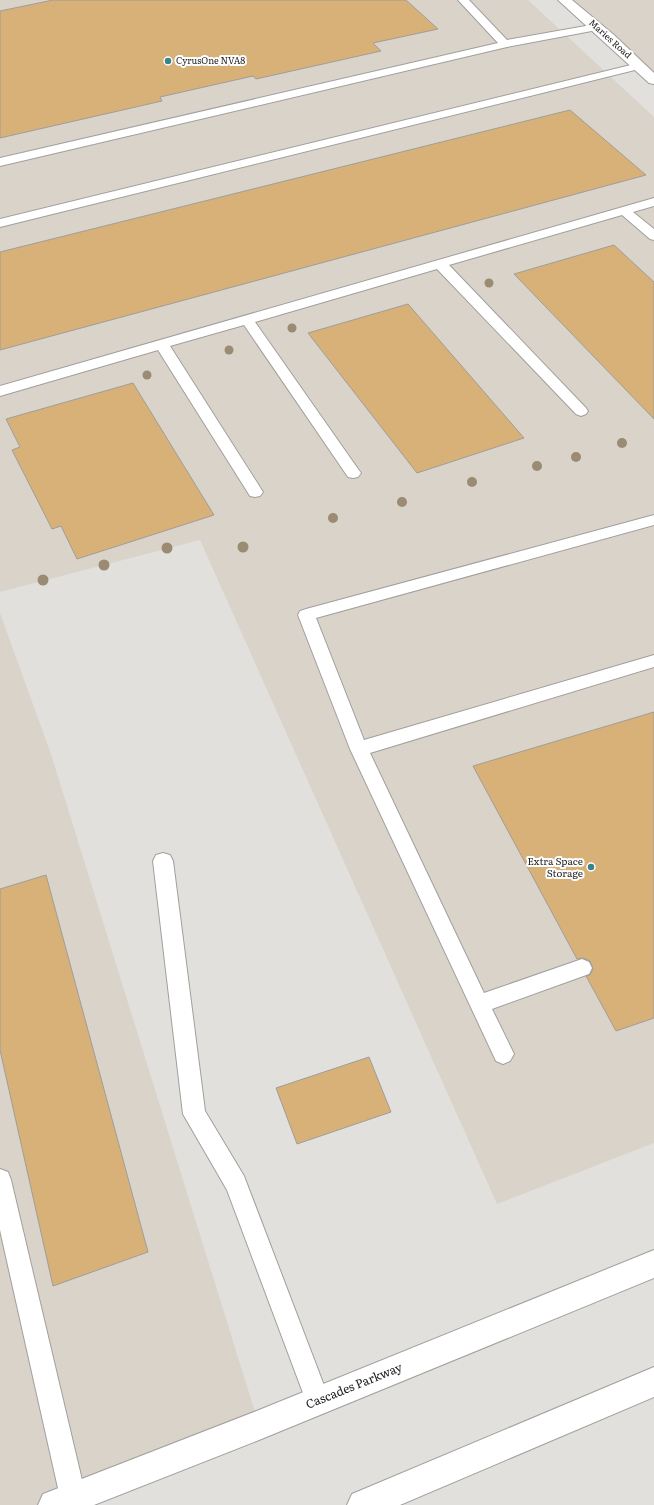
<svg xmlns="http://www.w3.org/2000/svg" width="654" height="1505" font-family="Literata,serif">
<rect width="100%" height="100%" fill="#e2e0dd"/>
<g fill="#dad3ca">
<path d="M0,0H528L654,117V1143L497,1204L200,540L0,592Z"/>
<path d="M564,0H654V80Z"/>
<path d="M0,613L51,754L259,1425L54,1505H0Z"/>
</g>
<g fill="#d7b177" stroke="#9f9d9a">
<path d="M53,0H406L438,29L373,43L381,51L256,79L253,76L160,97L162,101L0,138V11Z"/>
<path d="M570,110L646,175L0,350V252Z"/>
<path d="M614,245L654,282V419L514,274Z"/>
<path d="M408,304L524,438L417,473L308,333Z"/>
<path d="M133,383L214,515L77,559L61,526L52,529L12,450L20,447L6,419Z"/>
<path d="M654,712V1018L616,1031L586,976L590,975L593,969L590,961L583,958L577,959L473,766Z"/>
<path d="M46,875L148,1252L53,1286L0,1050V889Z"/>
<path d="M369,1057L391,1112L297,1144L276,1088Z"/>
</g>
<g fill="none" stroke-linecap="round" stroke-linejoin="round">
<defs>
<g id="lane">
<path d="M458,0H469L507,40L597,24L602,27L597,30L507,47L0,166V158L498,43Z"/>
<path d="M639,63L643,64L644,66L643,68L0,227V219Z"/>
<path d="M654,198V206L633,212L654,229V240L650,239L622,215L449,265L586,408L588,411L586,414L581,416L576,414L437,269L255,322L358,469L361,473L358,477L353,478L348,477L244,325L170,346L263,492L260,496L255,497L250,496L158,350L0,396V386Z"/>
<path d="M654,515V525L316,618L364,740L654,655V667L370,753L484,993L582,959L589,962L592,968L589,974L492,1009L514,1054L510,1061L503,1064L496,1061L350,749L298,615L300,611L306,609Z"/>
<path d="M163,853L170,855L173,861L205,1111L244,1176L330,1401L327,1410L318,1413L309,1410L306,1401L227,1190L183,1114L153,861L156,855Z"/>
<path d="M0,1169L8,1172L11,1180L86,1497L83,1505H63L60,1497L0,1230Z"/>
</g>
<path id="street" d="M558,0H572L614,35L654,73V84L649,83Z"/>
<g id="secondary">
<path d="M654,1250V1278L259,1440L94,1505H38L43,1494L259,1410Z"/>
<path d="M654,1367V1397L400,1505H347L352,1494Z"/>
</g>
</defs>
<use href="#lane" stroke="#a19f9c" stroke-width="2"/>
<use href="#street" stroke="#a19f9c" stroke-width="2"/>
<use href="#secondary" stroke="#a19f9c" stroke-width="2"/>
<use href="#lane" fill="#fff" fill-rule="evenodd"/>
<use href="#street" fill="#fff" fill-rule="evenodd"/>
<use href="#secondary" fill="#fff" fill-rule="evenodd"/>
</g>
<g fill="#9a8b72">
<circle cx="489" cy="283" r="4.5"/>
<circle cx="292" cy="328" r="4.5"/>
<circle cx="229" cy="350" r="4.5"/>
<circle cx="147" cy="375" r="4.5"/>
<circle cx="622" cy="443" r="5"/>
<circle cx="576" cy="457" r="5"/>
<circle cx="537" cy="466" r="5"/>
<circle cx="472" cy="482" r="5"/>
<circle cx="402" cy="502" r="5"/>
<circle cx="333" cy="518" r="5"/>
<circle cx="243" cy="547" r="5.5"/>
<circle cx="167" cy="548" r="5.5"/>
<circle cx="104" cy="565" r="5.5"/>
<circle cx="43" cy="580" r="5.5"/>
</g>
<g fill="#3b838a" stroke="#fff" stroke-width="1.5">
<circle cx="168" cy="61" r="4"/>
<circle cx="591" cy="867" r="4"/>
</g>
<g text-anchor="middle" stroke-width="4" stroke-linejoin="round" paint-order="stroke">
<g font-size="9" fill="#1e1d1c" stroke="#fff">
<text transform="translate(610 39) rotate(42)" y="3">Maries Road</text>
</g>
<g font-size="9" fill="#1e1d1c" stroke="#fff" text-anchor="start">
<text x="176" y="64">CyrusOne NVA8</text>
</g>
<g font-size="10" fill="#1e1d1c" stroke="#fff" text-anchor="end">
<text x="583" y="865">Extra Space<tspan x="583" dy="12">Storage</tspan></text>
</g>
<g font-size="12" fill="#1e1d1c" stroke="#fff">
<text transform="translate(354 1386) rotate(-22)" y="4">Cascades Parkway</text>
</g>
</g>
</svg>
